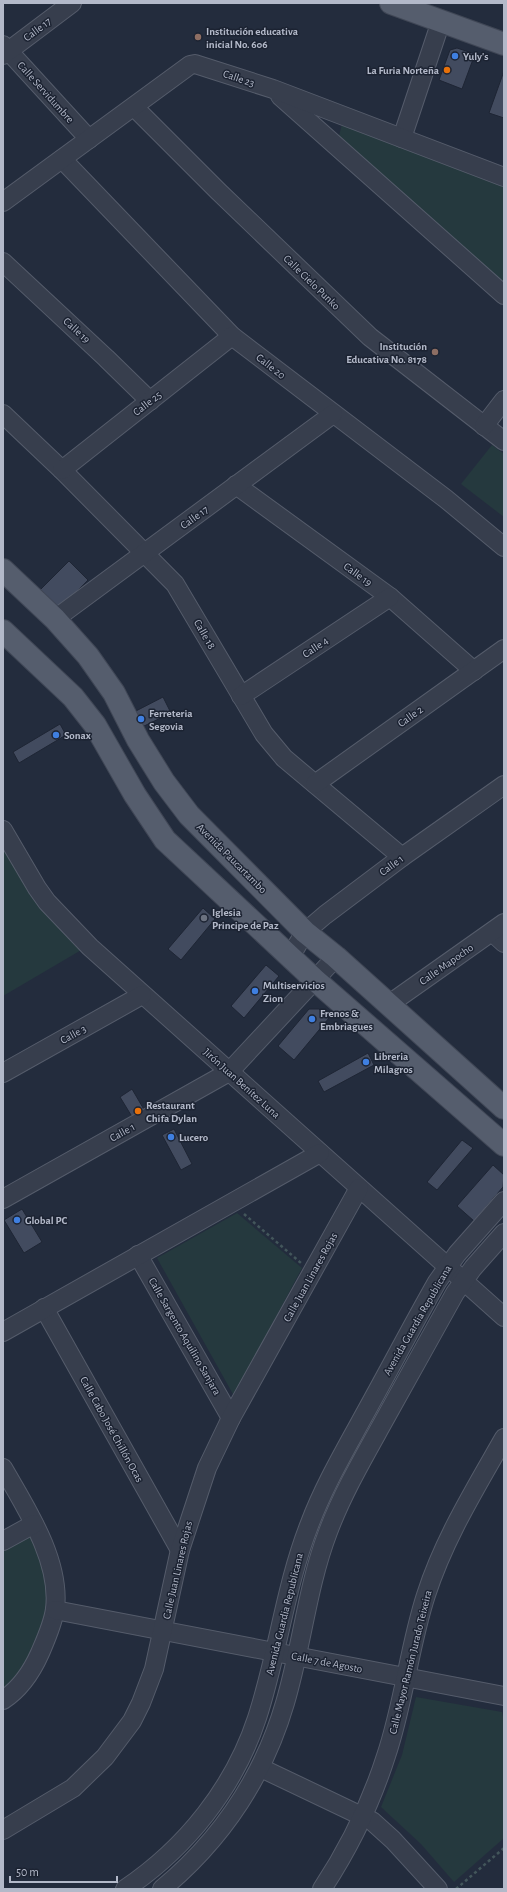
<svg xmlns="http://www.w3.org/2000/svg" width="507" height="1892" font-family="'Alegreya Sans',sans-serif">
<rect width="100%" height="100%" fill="#232c3d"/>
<g fill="#25393e">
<path d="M342,124L504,178V282L338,140Z"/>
<path d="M492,445L504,454V517L461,484Z"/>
<path d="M3,841L83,949L3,996Z"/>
<path d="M237,1213L302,1268L234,1396L157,1258Z"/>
<path d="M27,1537L32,1538L36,1542L48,1583V1613L28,1665L3,1693V1550Z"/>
<path d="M416,1697L502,1712L504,1721V1838L454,1882L421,1844L381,1807L402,1755Z"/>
</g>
<g fill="#424b5f" stroke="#1e2534">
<path d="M457,48L475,54L462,89L439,80L450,50Z"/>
<path d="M504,71V118L489,113Z"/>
<path d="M69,561L88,580L55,614L35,595Z"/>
<path d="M163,697L171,713L140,728L132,713Z"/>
<path d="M60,724L66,735L19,763L13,752Z"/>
<path d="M203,908L215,919L181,960L168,949Z"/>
<path d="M266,965L279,976L244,1018L231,1006Z"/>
<path d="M309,1009H319L329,1018L294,1060L278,1046Z"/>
<path d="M368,1053L374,1065L324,1092L318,1081Z"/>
<path d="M132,1089L146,1113L134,1120L120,1097Z"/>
<path d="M174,1129L192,1164L181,1170L162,1135Z"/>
<path d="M462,1140L473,1148L437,1190L427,1182Z"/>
<path d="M493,1165L504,1175L503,1187L474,1221L457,1206Z"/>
<path d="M22,1209L42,1242L24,1253L4,1220Z"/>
</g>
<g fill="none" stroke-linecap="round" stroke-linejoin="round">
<defs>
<g id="minor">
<path d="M3,45L89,139"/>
<path d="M3,55L72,3"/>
<path d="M280,96L504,295"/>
<path d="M134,107L218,191L370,337L504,441"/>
<path d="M402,138L441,21"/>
<path d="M62,159L232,336L446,499L504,547"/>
<path d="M3,202L190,65L195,64L273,89L504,177"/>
<path d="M3,262L106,358L150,401"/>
<path d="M3,414L62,470L175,584L264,734L284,758L402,857"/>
<path d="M484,426L504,400"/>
<path d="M62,470L232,336"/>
<path d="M236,485L390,597L474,671"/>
<path d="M55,619L333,414"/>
<path d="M241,696L390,597"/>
<path d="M315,784L504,649"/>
<path d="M3,830L37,888L47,902L90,947L504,1317"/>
<path d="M492,932L504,943"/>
<path d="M290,957L305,932L325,915L402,857L504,785"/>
<path d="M388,1005L504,923"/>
<path d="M3,1073L142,995"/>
<path d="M3,1199L229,1072L336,957"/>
<path d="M138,1255L231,1418"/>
<path d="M44,1308L180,1550"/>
<path d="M3,1332L320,1153"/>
<path d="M3,1468C26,1508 61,1561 55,1609C53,1624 46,1639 40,1653C32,1671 20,1689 3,1700"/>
<path d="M3,1541L34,1524"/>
<path d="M55,1610L504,1696"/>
<path d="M261,1768L372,1821L393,1840L438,1889"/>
<path d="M3,1830L73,1788L105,1757L132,1721L141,1703L154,1669L180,1550L207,1468L231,1418L359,1188"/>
<path d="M125,1889C186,1848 234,1788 257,1718C278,1654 285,1586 310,1523C324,1486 344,1452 363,1417C388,1372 412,1326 437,1282L457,1254L504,1201"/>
<path d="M162,1889C222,1839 263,1778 285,1703C302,1646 307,1587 328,1532C343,1492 365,1455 386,1417C409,1376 432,1334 455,1293L473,1268L504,1233"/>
<path d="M322,1889C349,1848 371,1803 386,1756C404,1703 409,1647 426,1595C444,1539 475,1489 504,1438"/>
</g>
<g id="major">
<path d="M391,3L504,44"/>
<path d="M3,570L55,619L88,656L114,693L138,740L164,782L189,815L305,932L336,957L504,1108"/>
<path d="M3,631L73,697L95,725L135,795L165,840L315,980L504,1145"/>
</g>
</defs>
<use href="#minor" stroke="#555c6b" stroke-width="20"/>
<use href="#major" stroke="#404756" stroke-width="24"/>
<g stroke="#43565b" stroke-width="2.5" stroke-dasharray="3 3" stroke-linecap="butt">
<path d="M244,1214L301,1263"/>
<path d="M456,1889L504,1848"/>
</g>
<use href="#minor" stroke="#373e4d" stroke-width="18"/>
<use href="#major" stroke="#555d6d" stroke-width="22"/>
</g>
<g fill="#8d6e63" stroke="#1c2332" stroke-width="1.5">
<circle cx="198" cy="37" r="4"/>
<circle cx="435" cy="352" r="4"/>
</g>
<g fill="#3f7fe0" stroke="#1c2332" stroke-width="1.5">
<circle cx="455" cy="56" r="4"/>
<circle cx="141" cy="719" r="4"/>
<circle cx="56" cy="735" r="4"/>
<circle cx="255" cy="991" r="4"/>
<circle cx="312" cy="1019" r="4"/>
<circle cx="366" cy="1062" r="4"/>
<circle cx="171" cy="1137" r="4"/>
<circle cx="17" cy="1220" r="4"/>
</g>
<g fill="#e8710a" stroke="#1c2332" stroke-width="1.5">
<circle cx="447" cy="70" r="4"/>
<circle cx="138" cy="1111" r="4"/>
</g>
<circle fill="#6b7280" stroke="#1c2332" stroke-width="1.5" cx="204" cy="918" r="4"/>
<g text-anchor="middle" stroke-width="3" stroke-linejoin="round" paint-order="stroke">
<g font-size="11" fill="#b3b9c9" stroke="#1c2332">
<text transform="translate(37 29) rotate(-37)" y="4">Calle 17</text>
<text transform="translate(239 78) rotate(19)" y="4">Calle 23</text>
<text transform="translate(46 92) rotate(48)" y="4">Calle Servidumbre</text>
<text transform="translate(312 282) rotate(44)" y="4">Calle Cielo Punko</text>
<text transform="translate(77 330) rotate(43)" y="4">Calle 19</text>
<text transform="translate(271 366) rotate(38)" y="4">Calle 20</text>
<text transform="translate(147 403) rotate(-38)" y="4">Calle 25</text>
<text transform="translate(194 517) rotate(-36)" y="4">Calle 17</text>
<text transform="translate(358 574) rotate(36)" y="4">Calle 19</text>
<text transform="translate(205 634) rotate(60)" y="4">Calle 18</text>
<text transform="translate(315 647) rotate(-34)" y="4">Calle 4</text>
<text transform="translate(410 716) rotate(-36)" y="4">Calle 2</text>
<text transform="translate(232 858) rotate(45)" y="4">Avenida Paucartambo</text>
<text transform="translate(391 865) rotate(-37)" y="4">Calle 1</text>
<text transform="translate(446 964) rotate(-35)" y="4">Calle Mapocho</text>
<text transform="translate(73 1034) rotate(-29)" y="4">Calle 3</text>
<text transform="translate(242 1083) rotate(42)" y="4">Jirón Juan Benítez Luna</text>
<text transform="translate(122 1132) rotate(-29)" y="4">Calle 1</text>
<text transform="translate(310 1277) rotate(-61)" y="4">Calle Juan Linares Rojas</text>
<text transform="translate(417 1320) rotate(-60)" y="4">Avenida Guardia Republicana</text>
<text transform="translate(185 1336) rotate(60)" y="4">Calle Sargento Aquilino Sanjara</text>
<text transform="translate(112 1429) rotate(61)" y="4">Calle Cabo José Chillón Ocas</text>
<text transform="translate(177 1570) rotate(-77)" y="4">Calle Juan Linares Rojas</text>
<text transform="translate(284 1614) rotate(-76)" y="4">Avenida Guardia Republicana</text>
<text transform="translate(327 1662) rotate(11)" y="4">Calle 7 de Agosto</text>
<text transform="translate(410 1662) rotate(-76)" y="4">Calle Mayor Ramón Jurado Teixeira</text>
</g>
<g font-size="11" font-weight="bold" fill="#b3b9c9" stroke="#1c2332" text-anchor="start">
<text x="206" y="35">Institución educativa<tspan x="206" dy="13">inicial No. 606</tspan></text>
<text x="463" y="60">Yuly's</text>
<text x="439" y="74" text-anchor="end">La Furia Norteña</text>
<text x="427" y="350" text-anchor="end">Institución<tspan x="427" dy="13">Educativa No. 8178</tspan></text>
<text x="149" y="717">Ferreteria<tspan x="149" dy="13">Segovia</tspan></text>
<text x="64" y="739">Sonax</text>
<text x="212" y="916">Iglesia<tspan x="212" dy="13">Principe de Paz</tspan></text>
<text x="263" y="989">Multiservicios<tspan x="263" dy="13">Zion</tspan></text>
<text x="320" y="1017">Frenos &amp;<tspan x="320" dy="13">Embriagues</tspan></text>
<text x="374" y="1060">Libreria<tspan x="374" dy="13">Milagros</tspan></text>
<text x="146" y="1109">Restaurant<tspan x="146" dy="13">Chifa Dylan</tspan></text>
<text x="179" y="1141">Lucero</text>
<text x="25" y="1224">Global PC</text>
</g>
</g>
<rect width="507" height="1892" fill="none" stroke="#b3b9c9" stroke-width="8"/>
<path d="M10 1876v6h107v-6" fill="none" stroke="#b3b9c9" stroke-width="2"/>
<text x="16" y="1876" font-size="12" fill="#b3b9c9" stroke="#1c2332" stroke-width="3" paint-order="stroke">50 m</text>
</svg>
